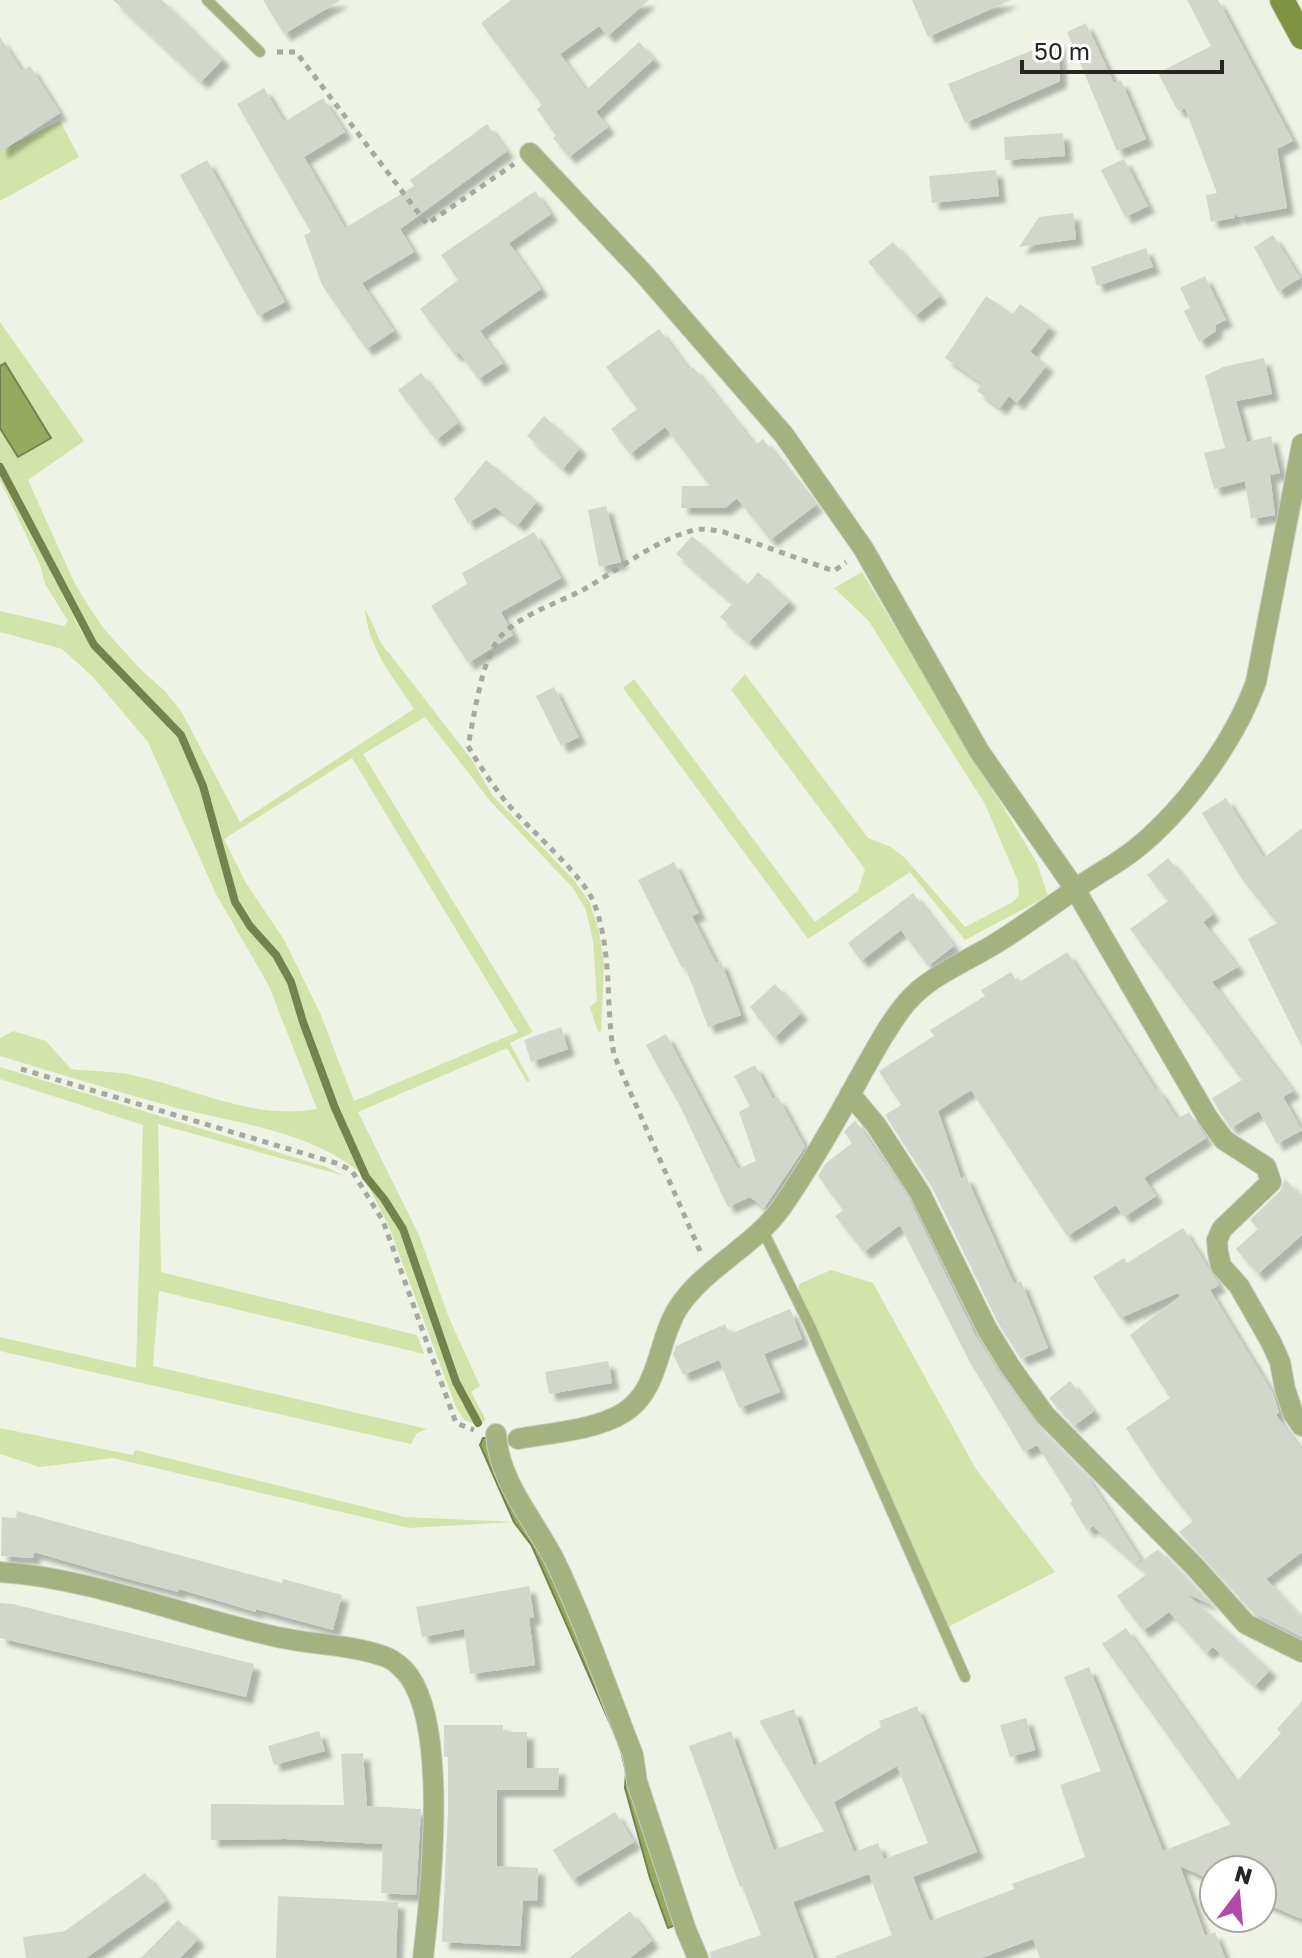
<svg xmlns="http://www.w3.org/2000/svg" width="1302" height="1958" font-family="'Golos Text',sans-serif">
<defs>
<filter id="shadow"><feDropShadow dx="7" dy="7" stdDeviation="2" flood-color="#0004"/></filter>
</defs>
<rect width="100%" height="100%" fill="#eff3e6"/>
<g fill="#d2e4a9" fill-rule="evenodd">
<path d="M60,121L79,157L0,201V150Z"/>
<path d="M0,322L84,441L28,480L74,582L89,607L105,630L142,671L165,691L181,711L240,822L414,709C393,677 369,649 365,610C376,625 376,641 389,653L472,760L492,795L574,880L589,901L599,931L604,964L601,1031L598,1032L590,1007L597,1001L593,941L586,910L573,888L491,802L425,717L363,754L533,1032L510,1043L530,1081L527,1082L507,1048L358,1112L419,1235L449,1318L480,1386L471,1392L486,1420L480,1423L458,1381L405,1228L386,1197L368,1175L337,1108L305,1022L293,981L277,954L252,925L237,901L205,786L183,734L96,644L0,463ZM352,758L518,1032L354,1101L321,1015L297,966L283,938L246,883L224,839Z"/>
<path d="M0,471L81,631C95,651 111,669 128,686C146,703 167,718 180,738C208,783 213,851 232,900C244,933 277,953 291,985C296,998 296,1013 301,1026C319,1076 338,1125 361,1173C309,1131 240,1124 177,1108C118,1092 59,1074 0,1056V1038L13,1031L46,1041L71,1069C89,1071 109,1071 127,1074C189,1086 252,1121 317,1109L269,986L216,894L148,742L93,677L62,649L0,632V611L64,626L68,621L45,584L40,565L0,480Z"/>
<path d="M862,572L1037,863L1048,896L965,940L910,872L808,939L623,688L634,679L815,922L858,891L865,869L731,690L745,674L868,838L891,847L905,858L965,927L1013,902L1019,895L1018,881L985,804L868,620L834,588Z"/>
<path d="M0,1067L326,1167L345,1176L158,1124L161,1272L417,1335L424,1354L159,1291L153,1366L427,1429L417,1433L411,1444L0,1351V1337L136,1368L143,1125L0,1079Z"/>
<path d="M364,1178L401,1230L454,1385L476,1424L464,1420L456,1407L388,1224Z"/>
<path d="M831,1270L873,1283L976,1469L1055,1572L948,1627L798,1291L799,1284Z"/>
<path d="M0,1428L133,1455L135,1450L405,1517L514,1522L409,1528L113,1458L40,1467L0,1454Z"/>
</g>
<g fill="#95aa5f" stroke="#74834d" stroke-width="2">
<path d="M5,363L51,438L18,457L0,428V366Z"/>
<path d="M483,1438H487L538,1539L631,1762L676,1925L668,1928L650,1878L625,1788L626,1772L620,1746L532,1546L514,1522L480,1445Z"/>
</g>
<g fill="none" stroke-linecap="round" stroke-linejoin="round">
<path stroke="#74834d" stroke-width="8" d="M0,467L94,645L181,735L203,786L235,902L250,926L276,955L291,982L303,1022L335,1108L366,1177L384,1199L403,1229L456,1382L478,1423"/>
</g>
<g fill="#d3d7cb" fill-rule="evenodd" filter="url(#shadow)">
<path d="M113,0H162L223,59L201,82Z"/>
<path d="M263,0H341L284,34Z"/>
<path d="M511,0H649L608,36L599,26L560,54L586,90L639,42L654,59L596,112L608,127L569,157L553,138L556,136L537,109L542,105L481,23Z"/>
<path d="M912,0H1011L928,37Z"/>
<path d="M1187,0H1218L1293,141L1277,149L1287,208L1238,217L1235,213L1234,218L1211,222L1206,195L1217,193L1185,108L1178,111L1158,73L1211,46Z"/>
<path d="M1086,23L1114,83L1121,80L1146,139L1117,151L1067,32Z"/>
<path d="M0,37L22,71L30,66L60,113L0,152Z"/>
<path d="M1058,40L1060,81L965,123L948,84Z"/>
<path d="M264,88L284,122L323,98L345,132L304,157L345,228L414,186L410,180L487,124L507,151L400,229L414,252L362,283L394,331L366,349L322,285L304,235L311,232L237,104Z"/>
<path d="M1063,133L1065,156L1005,160L1004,137Z"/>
<path d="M1124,159L1148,206L1125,217L1101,170Z"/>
<path d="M207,160L285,302L258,316L180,175Z"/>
<path d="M996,170L999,196L932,203L929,176Z"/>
<path d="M535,191L551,214L509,243L541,289L480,331L503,363L478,379L459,352L455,355L420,309L458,280L441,255Z"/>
<path d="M1073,213L1076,239L1019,247L1039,217Z"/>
<path d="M1273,235L1300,278L1278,292L1254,247Z"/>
<path d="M893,242L940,296L915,316L868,262Z"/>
<path d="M1146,248L1153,267L1097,286L1091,267Z"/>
<path d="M1205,276L1226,320L1215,325L1216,331L1199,342L1184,311L1190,308L1180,288Z"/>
<path d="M986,296L1013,314L1020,304L1050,326L1030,352L1047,365L1017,403L1009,396L1000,408L977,391L982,383L945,358Z"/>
<path d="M659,329L689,370L693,367L755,445L763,439L816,505L770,540L737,498L725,508H681L682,486H710L665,427L630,454L611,429L637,409L606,367Z"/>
<path d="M1264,358L1272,394L1236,401L1247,442L1271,436L1280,473L1270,475L1275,515L1251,519L1245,481L1214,489L1204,453L1225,448L1205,376L1223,367Z"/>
<path d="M421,373L458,423L436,440L398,390Z"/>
<path d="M544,416L580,448L563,469L527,436Z"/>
<path d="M486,460L537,501L518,525L495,507L468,523L454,499Z"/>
<path d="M606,506L621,562L599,567L588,510Z"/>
<path d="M534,532L561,578L501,612L513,635L468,663L431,606L467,584L462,573Z"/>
<path d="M692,536L747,585L758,572L790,601L749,642L720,617L733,603L676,554Z"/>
<path d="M554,687L579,737L561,746L536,696Z"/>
<path d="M1226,798L1264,858L1302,828V1047L1248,939L1277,923L1242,879L1202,813Z"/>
<path d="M1168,858L1213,914L1203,922L1238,967L1212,982L1293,1091L1283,1097L1302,1130L1277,1144L1259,1111L1231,1128L1219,1111L1212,1098L1242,1080L1130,929L1168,901L1147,875Z"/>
<path d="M674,862L699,913L692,916L716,963L721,961L741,1015L708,1027L685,966L682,968L638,880Z"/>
<path d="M913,893L954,946L928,966L901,930L861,961L848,943Z"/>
<path d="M1067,952L1156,1090L1158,1089L1177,1119L1189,1112L1206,1138L1144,1178L1156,1196L1124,1217L1116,1205L1067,1236L971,1090L938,1111L961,1178L966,1176L1014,1284L1021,1281L1048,1348L1021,1359L998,1323L932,1187L885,1115L901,1105L879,1071L934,1036L930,1030L985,996L981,990L1011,972L1018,983Z"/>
<path d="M775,984L801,1013L774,1038L750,1007Z"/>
<path d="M561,1027L568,1049L531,1062L524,1040Z"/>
<path d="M666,1034L738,1169L756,1161L739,1112L750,1106L734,1076L755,1065L773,1099L778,1097L805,1147L764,1208L750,1197L728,1207L681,1108L646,1045Z"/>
<path d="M855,1120L909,1199L975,1335L1000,1375L1036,1424L1087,1476L1141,1560L1136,1564L1093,1526L1087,1530L1070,1503L1073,1501L1037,1445L1024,1452L971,1364L900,1225L864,1252L835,1216L843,1210L818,1176L826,1163L852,1143L844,1132Z"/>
<path d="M1285,1179L1302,1197V1235L1258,1274L1236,1249L1258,1229L1250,1220L1280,1191Z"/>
<path d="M1183,1228L1219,1285L1210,1290L1273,1394L1279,1412L1276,1415L1302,1451V1552L1266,1579L1302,1618V1637L1254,1613L1179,1532L1193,1521L1159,1478L1126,1428L1170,1398L1130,1335L1180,1296L1178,1293L1120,1318L1093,1277L1124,1258L1127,1263Z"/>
<path d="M790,1309L802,1339L764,1354L780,1392L739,1408L719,1360L683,1375L673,1354L676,1346L725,1324L730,1334Z"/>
<path d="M608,1361L612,1383L549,1394L545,1372Z"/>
<path d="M1070,1381L1094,1411L1074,1426L1049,1398Z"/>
<path d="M17,1511L282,1583L283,1579L342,1595L333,1630L256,1609V1612L179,1589L178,1592L117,1576L34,1552L33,1558L1,1556L2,1517L16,1518Z"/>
<path d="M1158,1549L1212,1605L1187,1594L1270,1670L1255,1686L1213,1647L1206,1653L1169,1612L1143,1631L1117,1596L1147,1574L1137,1565Z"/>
<path d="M529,1586L534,1617L529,1618L535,1665L470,1674L464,1629L422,1637L416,1607Z"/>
<path d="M0,1603L13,1604L254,1664L246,1697L0,1638Z"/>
<path d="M1126,1628L1236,1782L1281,1733L1277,1729L1302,1701V1919L1262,1902V1870H1214V1881L1180,1866L1205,1936L1215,1932L1225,1958H1040L1033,1939L981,1958H836V1956L892,1935L869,1874L793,1902L814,1958H711L710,1952L761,1935L742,1886L740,1887L689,1746L731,1731L774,1850L824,1831L759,1721L794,1709L814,1766L881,1727L879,1721L917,1706L977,1852L913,1877L930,1921L1014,1889L1012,1884L1085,1857L1060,1785L1101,1771L1064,1677L1089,1667L1163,1851L1231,1824L1102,1644ZM897,1766L928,1843L884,1859L878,1843L854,1852L834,1802Z"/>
<path d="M1026,1718L1035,1750L1010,1757L1000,1725Z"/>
<path d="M444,1725H503V1732H527V1768H559L558,1790H497V1866L538,1868L537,1901L523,1900L520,1946L442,1942L448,1810V1757H444Z"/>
<path d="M319,1731L325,1751L274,1765L268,1746Z"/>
<path d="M363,1753L367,1806L421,1809L416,1895L381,1893L383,1844L285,1839L211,1840V1804L344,1805L341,1754Z"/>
<path d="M615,1812L634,1842L572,1880L553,1850Z"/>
<path d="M145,1873L166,1901L86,1958H26L23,1937L65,1931Z"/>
<path d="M278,1896L398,1902L396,1958H276Z"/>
<path d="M630,1911L652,1941L630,1958H569Z"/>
<path d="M178,1920L198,1939L180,1958H141Z"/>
</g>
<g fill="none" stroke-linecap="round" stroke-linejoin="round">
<defs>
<g id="lane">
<path d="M207,0L260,52"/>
<path d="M763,1231L810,1326L965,1677"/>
</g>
<g id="street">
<path d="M530,153L644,274L784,435L863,548L979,751L1075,889L1208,1118L1224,1140L1266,1167L1271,1182L1222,1229L1217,1240L1218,1252L1221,1266L1239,1286L1271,1342L1280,1362L1285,1389L1293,1413L1302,1426"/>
<path d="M850,1094L876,1125L920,1193L987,1329L1011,1368L1045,1415L1195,1567L1246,1624L1302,1652"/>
<path d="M496,1434C499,1482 534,1520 555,1561C585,1624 608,1691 633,1755L637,1782L686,1930L698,1958"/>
<path d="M518,1439C549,1433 596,1430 623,1413C660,1391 657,1341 678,1308C704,1268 753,1247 781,1208C811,1165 837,1119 862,1073C876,1049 889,1023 907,1002C930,975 968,961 998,942C1025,925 1051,906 1077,888C1095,875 1115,865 1133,851C1183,812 1235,741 1256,682L1302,444"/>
<path d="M0,1572C91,1578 183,1616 273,1636C310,1645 351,1644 386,1657C394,1660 404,1669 409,1676C448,1731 431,1891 423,1958"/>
</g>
<path id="secondary" d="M1282,0L1302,37"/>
</defs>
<use href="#lane" stroke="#cbcec3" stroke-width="12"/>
<use href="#street" stroke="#cbcec3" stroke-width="22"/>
<use href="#secondary" stroke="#cbcec3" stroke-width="26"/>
<g stroke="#a6a99f" stroke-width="5" stroke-dasharray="6 6" stroke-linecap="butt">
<path d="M277,52H296L427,224L514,164"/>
<path d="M21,1069L339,1164L352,1171L383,1221L456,1423L474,1430"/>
<path d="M700,1251L614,1055C605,1005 613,952 594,903C582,873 528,829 506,802C492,784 479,765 468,746C474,717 482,656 501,636C522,614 555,604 581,591C617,571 653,541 694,530C704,528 714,530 724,532L834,571L846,562"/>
</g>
<use href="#lane" stroke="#a3b27e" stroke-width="10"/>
<use href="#street" stroke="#a3b27e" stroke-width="20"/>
<use href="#secondary" stroke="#7e9241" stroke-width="24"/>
</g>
<g transform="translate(1238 1894) rotate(16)"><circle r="38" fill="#ffffff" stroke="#a8a9a7" stroke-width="2"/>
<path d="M0-6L14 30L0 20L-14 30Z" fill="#b449aa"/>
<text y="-12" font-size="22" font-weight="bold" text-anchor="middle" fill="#262722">N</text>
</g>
<path d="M1022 60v12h200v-12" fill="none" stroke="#262722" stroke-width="4"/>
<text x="1034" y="60" font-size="24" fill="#262722" stroke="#ffffff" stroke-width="6" paint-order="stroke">50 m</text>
</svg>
